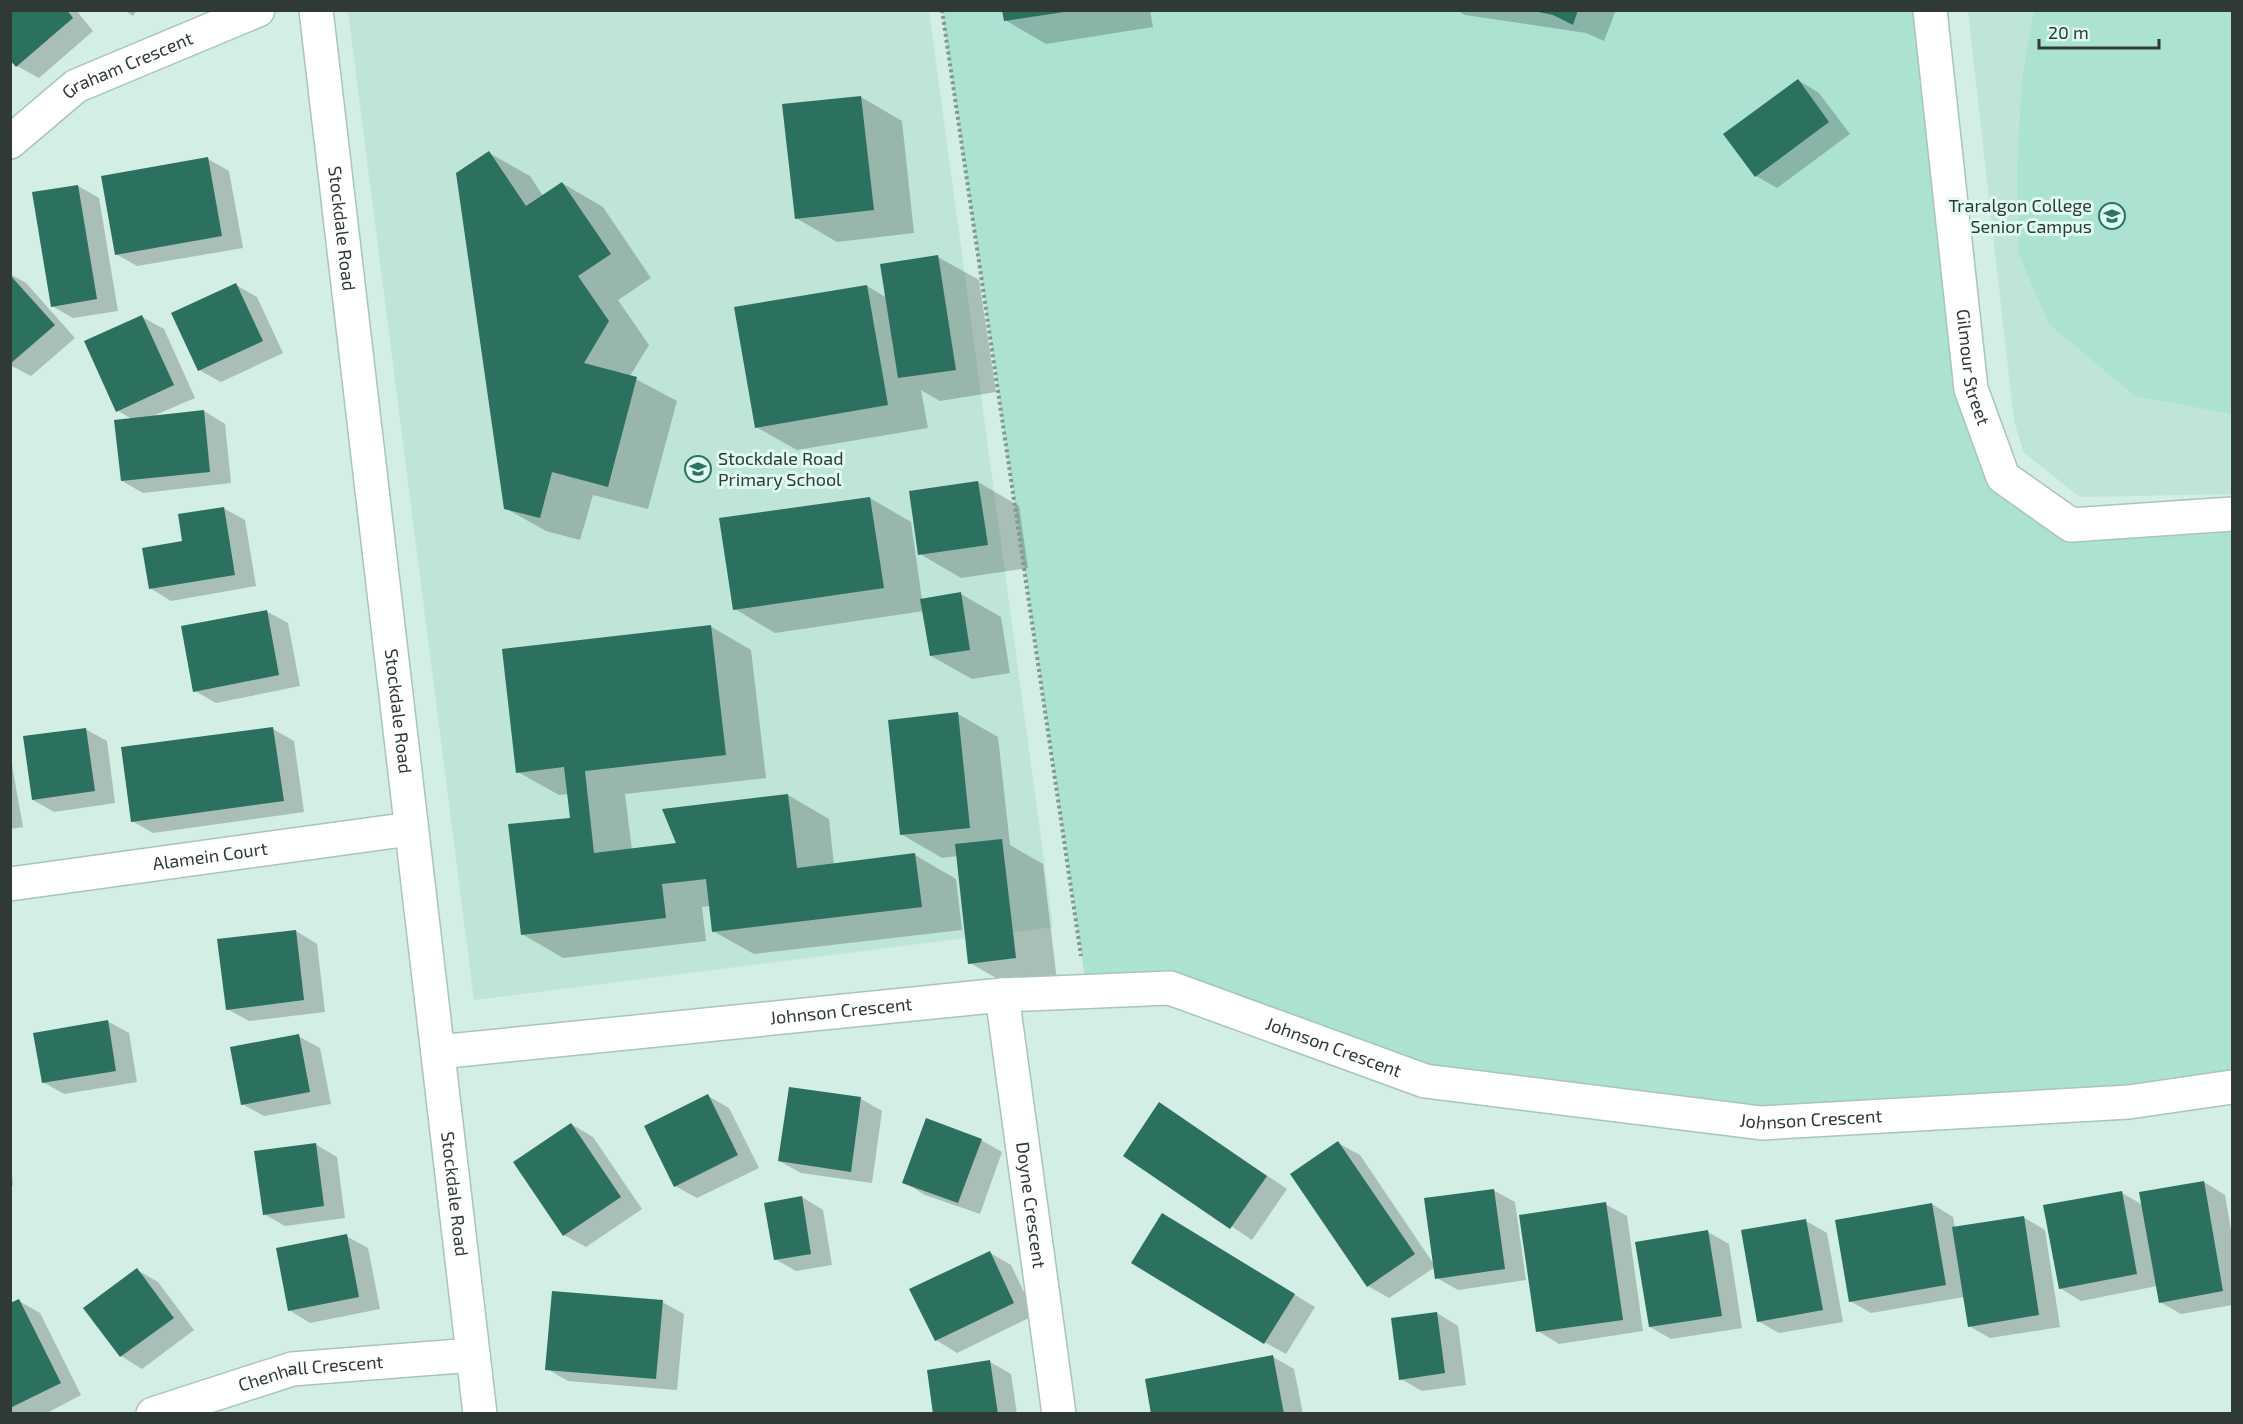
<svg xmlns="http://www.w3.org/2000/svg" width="2243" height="1424" font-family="'Exo 2',sans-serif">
<rect width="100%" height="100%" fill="#d2eee5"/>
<g fill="#bfe4d8">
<path d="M348,11H929L1053,927L474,1000Z"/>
<path d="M1968,11H2232V494L2080,497L2024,453L2014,421Z"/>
</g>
<g fill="#ace2d2">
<path d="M942,11H1930L1971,389L2003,477L2071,525L2232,514V1087L1762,1123L1425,1081L1170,988L1087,992Z"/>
<path d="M2034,11H2232V414L2135,396L2049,324L2019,255L2017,170L2022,80Z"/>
</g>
<g fill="#0003">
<path d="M10,10H76L93,31L39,78L17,66Z"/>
<path d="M124,10H137L133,16Z"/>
<path d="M1004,10H1150L1153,27L1046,44L1005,20Z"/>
<path d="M1457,10H1616L1604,41L1586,33L1465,15Z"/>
<path d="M1798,80L1819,93L1850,134L1777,188L1756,176Z"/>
<path d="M861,97L902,121L914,233L837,242L796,218Z"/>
<path d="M489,153L530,176L543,196L562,183L603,207L651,278L618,300L649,345L630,376L677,401L648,509L593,495L580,540L546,531L505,508Z"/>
<path d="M208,159L229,171L243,248L137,266L116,254Z"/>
<path d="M78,186L99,198L118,311L73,318L52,306Z"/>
<path d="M938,257L979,280L996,392L940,401L921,390L928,428L797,450L756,427L867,286L887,298Z"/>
<path d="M10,274L26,283L75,338L31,376L10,365Z"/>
<path d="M236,285L257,297L283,353L221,382L199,370Z"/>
<path d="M142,317L164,329L195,398L153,416L204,411L225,424L231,483L143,493L122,481L132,419L118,411Z"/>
<path d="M978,482L1019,506L1028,568L961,578L920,554Z"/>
<path d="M870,498L911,522L922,600L961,594L1001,617L1010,673L972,679L931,656L924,611L775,633L735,609Z"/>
<path d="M223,508L245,520L256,586L171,601L150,588L184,543Z"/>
<path d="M266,611L288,623L300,686L216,703L195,691Z"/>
<path d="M710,626L751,650L766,778L625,794L632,850L678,844L664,811L788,795L829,819L834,865L915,855L956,879L962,930L754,954L713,931L710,906L702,907L706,941L563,958L522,934L572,819L569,794L559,795L518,772Z"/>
<path d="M958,714L998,737L1010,845L1043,864L1057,981L1010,986L970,963L958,856L942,858L901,834Z"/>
<path d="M85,729L107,741L115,803L54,812L33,800Z"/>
<path d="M273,729L294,741L304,812L153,833L132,821Z"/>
<path d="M10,764L12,765L23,827L10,829Z"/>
<path d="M296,931L317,944L325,1012L249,1021L227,1009Z"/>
<path d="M107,1021L129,1033L137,1082L64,1094L43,1082Z"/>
<path d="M298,1036L320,1048L331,1104L264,1116L242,1104Z"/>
<path d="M708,1096L729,1108L759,1168L697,1198L675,1186Z"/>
<path d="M861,1099L882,1111L872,1183L801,1173L779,1161Z"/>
<path d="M1160,1104L1287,1189L1252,1240L1125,1155Z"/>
<path d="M571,1124L593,1137L642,1209L586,1247L564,1235Z"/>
<path d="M981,1140L1002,1152L980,1214L925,1195L904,1182Z"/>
<path d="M1338,1143L1360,1155L1435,1266L1493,1190L1515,1202L1526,1280L1458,1290L1437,1278L1435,1267L1389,1298L1368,1286Z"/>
<path d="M315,1144L337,1157L345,1218L285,1226L264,1214Z"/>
<path d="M10,1151L13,1185H10Z"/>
<path d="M2204,1182L2225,1195L2232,1236V1305L2181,1314L2160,1302L2157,1286L2081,1301L2060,1288L2122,1193L2143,1205Z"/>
<path d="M802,1197L823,1210L832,1265L796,1271L775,1259Z"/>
<path d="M1605,1204L1627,1216L1643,1331L1559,1344L1538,1331Z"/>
<path d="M1932,1204L1953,1217L1955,1228L2023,1217L2045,1230L2060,1327L1990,1338L1969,1326L1964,1297L1871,1313L1850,1301Z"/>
<path d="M1806,1221L1827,1233L1843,1322L1779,1333L1758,1321Z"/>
<path d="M1183,1227L1315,1307L1286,1354L1264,1342Z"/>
<path d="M1708,1232L1729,1244L1742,1328L1671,1339L1650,1327Z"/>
<path d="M346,1236L368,1248L380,1309L310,1323L289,1310Z"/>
<path d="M990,1253L1011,1265L1035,1315L957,1353L936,1340Z"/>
<path d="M137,1270L158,1282L194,1330L142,1369L121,1356Z"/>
<path d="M19,1301L40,1313L81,1395L45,1414L10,1412V1305Z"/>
<path d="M662,1302L684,1314L677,1390L568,1381L547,1369Z"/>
<path d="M1437,1313L1458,1326L1466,1385L1422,1391L1401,1379Z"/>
<path d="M1273,1357L1294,1369L1303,1414H1153Z"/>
<path d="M990,1362L1011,1374L1017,1414H935Z"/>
</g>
<g fill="#2c705f">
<path d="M10,10H67L73,18L16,67L10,60Z"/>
<path d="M1002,10H1064V12L1004,21Z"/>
<path d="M1529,10H1578L1573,25L1553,15Z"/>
<path d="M1798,79L1829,122L1755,177L1723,134Z"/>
<path d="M861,96L874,210L795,219L782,104Z"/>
<path d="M489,151L526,206L562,182L611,254L578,276L609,321L584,363L637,377L608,487L552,472L540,518L504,509L456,173Z"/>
<path d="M208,157L222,236L115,255L101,176Z"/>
<path d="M78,185L97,299L51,307L32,192Z"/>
<path d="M938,255L956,370L898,378L880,264Z"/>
<path d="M10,275L55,325L10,364Z"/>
<path d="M236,283L263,341L198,371L171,313Z"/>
<path d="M867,285L888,405L755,428L734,307Z"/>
<path d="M142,315L174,385L116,412L84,341Z"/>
<path d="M204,410L210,472L121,481L114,420Z"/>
<path d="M978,481L988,545L918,555L909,491Z"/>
<path d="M870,497L884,588L733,610L719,518Z"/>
<path d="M224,507L235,575L149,589L142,548L182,541L178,514Z"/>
<path d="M961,592L970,650L930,656L920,599Z"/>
<path d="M267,610L279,675L193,692L181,626Z"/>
<path d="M711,625L726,755L585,771L594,853L676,843L662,809L788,794L797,868L915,853L922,907L712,932L706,879L662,884L666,918L521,935L508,824L570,818L564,767L516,773L502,649Z"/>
<path d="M958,712L970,828L900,835L888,720Z"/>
<path d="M273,727L284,801L131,822L121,747Z"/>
<path d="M86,728L95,791L32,800L23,736Z"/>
<path d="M1002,839L1016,958L968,964L955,844Z"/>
<path d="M296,930L304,1000L226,1010L217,939Z"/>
<path d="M108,1020L116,1071L42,1083L33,1033Z"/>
<path d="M299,1034L310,1092L241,1105L230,1047Z"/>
<path d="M789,1087L861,1097L851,1172L778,1161Z"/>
<path d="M708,1094L738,1155L674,1187L644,1126Z"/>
<path d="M1159,1102L1267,1176L1230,1229L1123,1156Z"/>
<path d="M926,1118L982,1139L958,1203L902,1183Z"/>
<path d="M571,1123L621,1197L563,1236L513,1162Z"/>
<path d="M1338,1141L1415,1254L1367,1287L1290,1174Z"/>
<path d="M316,1143L324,1206L263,1215L254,1151Z"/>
<path d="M2204,1181L2223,1291L2159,1303L2139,1192Z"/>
<path d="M1494,1189L1505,1269L1435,1279L1424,1198Z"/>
<path d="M2122,1191L2137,1274L2059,1289L2043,1205Z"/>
<path d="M802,1196L811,1254L774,1260L764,1203Z"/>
<path d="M1606,1202L1623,1320L1536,1332L1519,1215Z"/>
<path d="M1932,1203L1946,1285L1849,1302L1835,1220Z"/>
<path d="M1162,1213L1295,1294L1264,1344L1131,1263Z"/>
<path d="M2024,1216L2039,1315L1968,1327L1952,1227Z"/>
<path d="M1806,1219L1823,1310L1757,1322L1741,1230Z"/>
<path d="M1708,1230L1722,1316L1649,1327L1635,1242Z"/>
<path d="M347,1234L359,1297L288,1311L276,1248Z"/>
<path d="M990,1251L1014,1303L935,1341L909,1289Z"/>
<path d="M137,1268L174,1318L120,1357L83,1308Z"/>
<path d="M552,1291L663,1300L656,1379L545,1370Z"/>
<path d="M19,1299L61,1383L10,1408V1303Z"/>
<path d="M1437,1312L1445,1373L1399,1380L1391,1318Z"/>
<path d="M1273,1355L1284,1414H1151L1145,1379Z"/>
<path d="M990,1360L998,1414H933L927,1370Z"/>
</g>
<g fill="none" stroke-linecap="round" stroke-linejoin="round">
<defs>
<g id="minor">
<path id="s1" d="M1930,10L1971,389L2003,477L2071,525L2232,514"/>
<path id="s2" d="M10,142L76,86L258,10"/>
<path id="s3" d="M10,884L410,829"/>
<path id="s4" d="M1002,995L1059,1414"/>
<path id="s5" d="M438,1052L1002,995L1170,988L1425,1081L1762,1123L2129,1102L2232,1087"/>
<path id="s6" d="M153,1414L292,1369L473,1355"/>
</g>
<g id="tertiary">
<path id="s7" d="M316,10L480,1414"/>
</g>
</defs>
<use href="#minor" stroke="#a9c4bc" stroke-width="36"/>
<use href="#tertiary" stroke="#a9c4bc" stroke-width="36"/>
<path stroke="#849891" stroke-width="4" stroke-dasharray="3 3" stroke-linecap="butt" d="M942,10L1081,956"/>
<use href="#minor" stroke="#fff" stroke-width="33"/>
<use href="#tertiary" stroke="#fff" stroke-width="33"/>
</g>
<defs>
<symbol id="school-ring" viewBox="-11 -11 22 22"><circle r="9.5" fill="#dffbf2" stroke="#307262" stroke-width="1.5"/><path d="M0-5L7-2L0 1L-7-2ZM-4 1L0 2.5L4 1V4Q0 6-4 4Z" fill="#307262"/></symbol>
</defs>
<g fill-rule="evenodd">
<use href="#school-ring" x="2097" y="201" width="30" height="30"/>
<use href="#school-ring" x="683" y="454" width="30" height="30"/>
</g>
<g text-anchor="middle" stroke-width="6" stroke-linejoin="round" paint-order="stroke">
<g font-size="18" fill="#2f3a36" stroke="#dffbf2">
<text dy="6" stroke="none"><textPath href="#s2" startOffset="142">Graham Crescent</textPath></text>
<text dy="6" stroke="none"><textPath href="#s7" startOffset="220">Stockdale Road</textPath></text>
<text dy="6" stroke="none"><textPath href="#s1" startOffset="360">Gilmour Street</textPath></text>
<text dy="6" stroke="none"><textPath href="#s7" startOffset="706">Stockdale Road</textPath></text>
<text dy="6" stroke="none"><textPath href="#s3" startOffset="202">Alamein Court</textPath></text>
<text dy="6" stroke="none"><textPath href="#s5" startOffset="405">Johnson Crescent</textPath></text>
<text dy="6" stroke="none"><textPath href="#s5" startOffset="909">Johnson Crescent</textPath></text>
<text dy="6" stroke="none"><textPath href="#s5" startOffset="1395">Johnson Crescent</textPath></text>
<text dy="6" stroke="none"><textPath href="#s7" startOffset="1192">Stockdale Road</textPath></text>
<text dy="6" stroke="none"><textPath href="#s4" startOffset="212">Doyne Crescent</textPath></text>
<text dy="6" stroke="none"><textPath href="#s6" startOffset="164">Chenhall Crescent</textPath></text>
</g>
<g font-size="18" fill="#2f3a36" stroke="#dffbf2" text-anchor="end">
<text x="2092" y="212">Traralgon College<tspan x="2092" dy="21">Senior Campus</tspan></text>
<text x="718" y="465" text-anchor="start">Stockdale Road<tspan x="718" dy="21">Primary School</tspan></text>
</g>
</g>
<rect width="2243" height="1424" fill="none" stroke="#2f3a36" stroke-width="24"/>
<path d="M2039 39v9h120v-9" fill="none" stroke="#2f3a36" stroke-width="3"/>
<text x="2048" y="39" font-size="18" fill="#2f3a36" stroke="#dffbf2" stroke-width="4.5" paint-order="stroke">20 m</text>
</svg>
